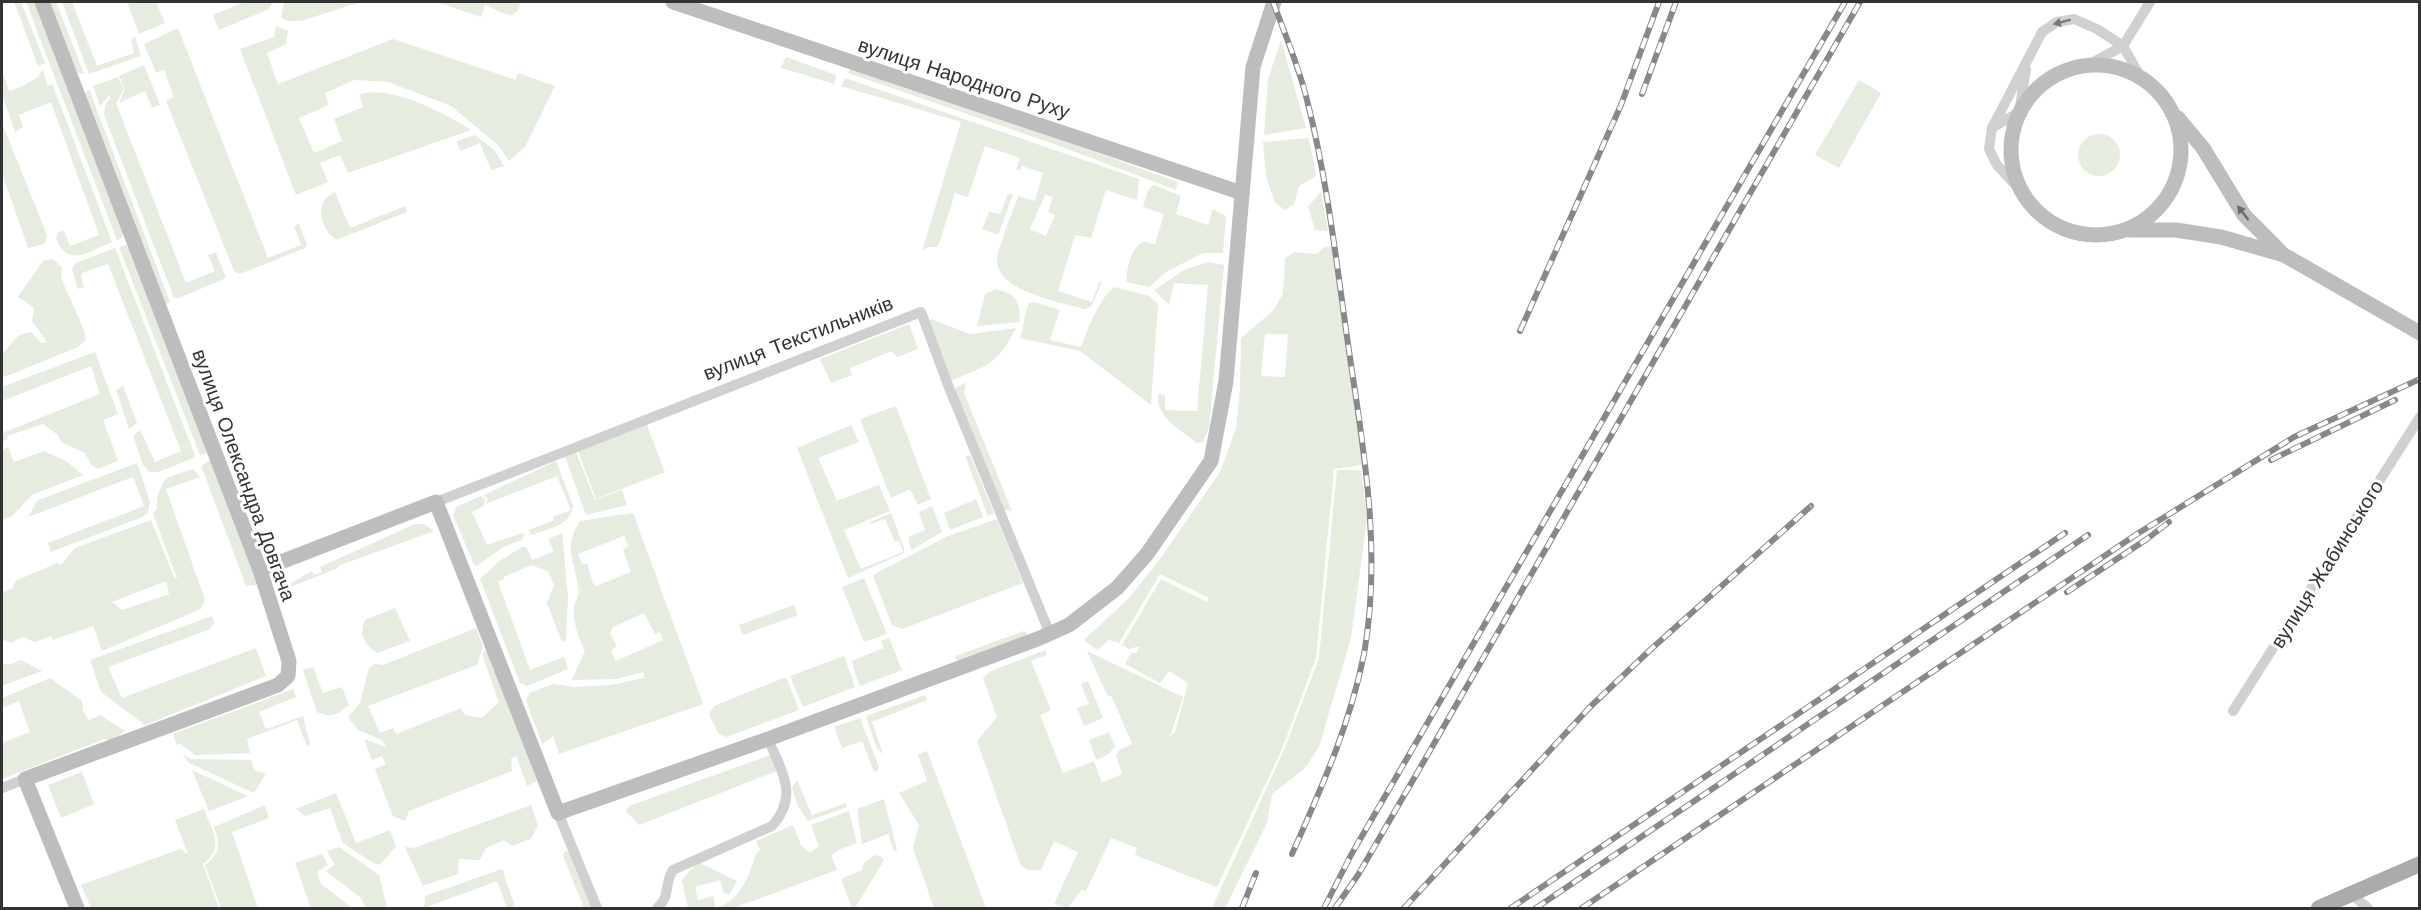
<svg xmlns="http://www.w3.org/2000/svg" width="2421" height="910" font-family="'Work Sans',sans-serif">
<rect width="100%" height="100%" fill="#fff"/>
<g fill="#e6ecdf" fill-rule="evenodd">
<path d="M14,2H21L45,63L38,66Z"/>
<path d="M26,2H34L123,233L122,238L117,240Z"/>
<path d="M49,2H56L84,74L78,73L72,66Z"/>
<path d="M62,2H72L97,66L134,53L131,39L135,37L141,56L89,74Z"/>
<path d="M127,2H156L165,23L139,34Z"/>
<path d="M244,2H273L269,9L219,30L213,15Z"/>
<path d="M284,2H361L301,21H286L281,17Z"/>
<path d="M437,2H521L518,10L513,15L505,14L485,5L481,17Z"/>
<path d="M276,26L288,31L286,44L267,53L278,84L393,39L516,80L518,73L555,86L525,147L509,161L499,146L451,106L388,82L354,80L325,93L329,105L299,118L314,153L342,141L334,119L363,107L359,95C387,83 447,114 471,130L348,173L340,155L320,163L328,182L296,195L240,49L274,37Z"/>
<path d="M178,28L268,258L301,245L294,226L299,224L307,245L305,248L240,274L234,271L166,101L174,97L164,70L156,73L144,44Z"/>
<path d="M1281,40L1306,128L1264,135L1268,79Z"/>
<path d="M786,57L836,75L834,84L781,68Z"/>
<path d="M144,65L160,105L152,108L145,91L119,103L125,89L119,76Z"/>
<path d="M851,68L1059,139L1178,182L1176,190L1057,145L848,73Z"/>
<path d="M43,70L48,87L52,83L112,242C90,251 67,269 56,238L58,232L64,231L70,246L99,235L51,102L19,115L23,127L15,132L2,94V71L9,91L23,86L40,76L39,73Z"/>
<path d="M118,77L124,89L116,103L186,283L215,271L208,255L216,252L226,278L179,298H174L104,115L105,105L111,98L109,96L100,106L93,86Z"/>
<path d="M845,78L1139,179L1137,200L1106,190L1091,238L1075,235L1058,291L1092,302L1099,282H1102L1091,307L1084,309C1061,302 995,291 997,259C998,247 1014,210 1018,196L1035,201L1043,173L1022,166L1020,170H1016L1020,158L985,146L968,197L955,193L938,247H929L922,251L961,122L841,86ZM1045,195L1053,197L1048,212L1055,215L1046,236L1030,229Z"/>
<path d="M1859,80L1881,93L1839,168L1815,155Z"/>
<path d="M89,89L170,302L167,304L162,301L84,95Z"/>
<path d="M2,123L47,235L44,244L28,248L2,173Z"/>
<circle cx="2099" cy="155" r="21"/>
<path d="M475,135L494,150L504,166L491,170L480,143L460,151L457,141Z"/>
<path d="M1309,138L1316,176L1299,186L1294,204L1285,210L1275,203L1266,176L1263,142Z"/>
<path d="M1154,185L1181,196L1176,214L1208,225L1213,209L1226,216L1223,253H1203L1166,272L1149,287L1127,282C1125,272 1132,243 1145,242C1148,242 1151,244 1155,244L1164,214L1143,207L1148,190Z"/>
<path d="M1321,191L1328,231L1315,230L1308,207Z"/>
<path d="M335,192L350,228L405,206L407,212L336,240C320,228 313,201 335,192Z"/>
<path d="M1008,194H1013L998,235L982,229L989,212L1000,214Z"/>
<path d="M126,245L130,246L208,447L206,453L200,455L119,247Z"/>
<path d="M1332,246L1363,465L1334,469L1316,658L1282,749L1217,887L1135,855L1137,848L1111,838L1086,891L1081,890L1068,908L1054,904L1078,852L1054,841L1041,870H1028L1021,866L977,741L997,717L983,678L989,672L1045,650L1047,655L1031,661L1051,710L1040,715L1063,773L1094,761L1102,783L1122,774L1116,756L1119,750L1132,744L1112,697L1107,695L1087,651L1183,697L1170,736L1175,733L1188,683L1169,671L1160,683L1125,664L1131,653H1136L1140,646L1129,649L1122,645L1161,579L1207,602L1209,598L1160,574L1119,643L1109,640L1097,650L1084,640L1129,598L1158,562L1220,472L1236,429L1240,389L1241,338L1273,311L1283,294L1285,258L1294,252L1317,254L1324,247ZM1265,334H1288L1285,377L1261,376Z"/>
<path d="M115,248L194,453V458L158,472H150L143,465L133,436L140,430L155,462L181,451L108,264L82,273L81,276L84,287L78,289L72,269L76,263Z"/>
<path d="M53,259L62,268L61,278L84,330L86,340L78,347L5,377L2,375V354L19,335L31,332L41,343L47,342L32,321L34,308L18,297L43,261Z"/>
<path d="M1208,262L1224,265L1209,428L1203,442L1197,443C1180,429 1156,418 1158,394L1165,395V410L1197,411L1208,285L1174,283L1169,305L1154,290L1186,269Z"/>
<path d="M1114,287L1149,296L1158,304L1151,405L1080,351L1020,338C1024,327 1024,314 1029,303L1034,302L1060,310L1050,340L1081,347C1087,331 1100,297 1114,287Z"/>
<path d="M996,289C1018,295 1019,300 1020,322L977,326L985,294Z"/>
<path d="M931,319L970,334L1016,328C998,364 988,365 953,380L949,378L928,322Z"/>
<path d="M909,324L918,349L897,357L892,351L850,368L852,375L831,383L820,359Z"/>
<path d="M95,352L118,414L103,420L118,461L98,469L91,465L85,453L61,442L58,435L43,424L7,436L8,439L2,441V433L100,394L91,366L2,401V387Z"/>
<path d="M966,383L964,393L1012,511L1004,510L955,390L956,387Z"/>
<path d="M123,386L137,423L129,429L116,390Z"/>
<path d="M896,406L931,499L918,505L910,489L891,498L860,419Z"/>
<path d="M647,425L665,472L596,499L578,451Z"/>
<path d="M851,425L859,442L818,458L837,501L879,485L890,511L844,530L861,569L903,552L899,540L895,542L885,519L871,524L870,522L891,513L904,548V553L848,578L797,448Z"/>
<path d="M8,447L14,462L44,451L66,461L83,475L32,495L12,516L2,520V450Z"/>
<path d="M576,452L595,500L622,490L627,505L586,515L565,456Z"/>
<path d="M970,455L994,513L988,516L965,456Z"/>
<path d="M210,460L259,580L256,585L246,586L201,466Z"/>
<path d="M556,461L573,506C571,526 547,529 531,535L529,530L554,520L553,517L571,510L557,476L486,504L488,499L484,495Z"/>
<path d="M137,463L150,502L148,513L140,518L51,552L48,543L144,506L133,477L28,517L38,500Z"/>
<path d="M193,469L200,477L166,489L205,600L201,609L102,651L93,626L53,640L51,636L35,642L23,637L11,643L2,639V593L13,588L15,581L57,563L61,565L75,548L151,520L175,579L177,578L153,514L157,509V498C159,493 161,484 165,480C171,475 185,472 193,469ZM164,582H166L169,594L122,610L112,602Z"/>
<path d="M1337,470H1361L1367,519L1351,638L1319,747L1304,769L1272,794L1267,823L1225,908H1212L1284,750L1319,658Z"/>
<path d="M481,496L485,500L484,506L472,512L487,545L522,533L525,534L522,540L503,547L477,566L474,565L453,515L456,507Z"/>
<path d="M976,499L983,517L950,530L944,513Z"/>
<path d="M932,506L942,532L911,550L908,537L925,530L919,512Z"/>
<path d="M633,513L703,704L559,754L553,736L542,744L526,700L530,693L553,684L575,687L611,685L644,678V672L616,679L572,680L585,651C577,634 568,611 579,594C577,563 561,551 580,521ZM624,536L628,546L623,549L631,572L596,586L593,583L587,564H582L578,554ZM644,613L655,634L660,632L663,640L616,661L611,651L617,646L610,634L613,627Z"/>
<path d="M997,519L1023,583L902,629L892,625L873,576L878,572L948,536Z"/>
<path d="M415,524H424L434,531L338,566V568L288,588V585L312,571L314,575L322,572L320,567Z"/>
<path d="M562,533L568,596L566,640L562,642L547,603L554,585L548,571L531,565L504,577V579L498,582L530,670L564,657L568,669L527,686L520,683L480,579L498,562L522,547H526L532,560L554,551L548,539Z"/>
<path d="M864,578L887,634L864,642L842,587Z"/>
<path d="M794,605L798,615L743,635L739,625Z"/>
<path d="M395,608L410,641L377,653C364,644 359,636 365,620Z"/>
<path d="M212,616L214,624L208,630L108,667L122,698L256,648L266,676L145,725L101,692L90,660Z"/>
<path d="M476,628L483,646L477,665L368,706L380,733L393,728L396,734L461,708L465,715L482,718L499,702L482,654L487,649L537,781L527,786L516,755L511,759L512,771L409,811L405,821L393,816L375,769L386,764L382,756L372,760L364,739L386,747L382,740L358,730L348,717L360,703L369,668L375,664L383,665Z"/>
<path d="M1024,631L1027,633L1026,637L957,661L955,656Z"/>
<path d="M889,638L902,670L860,686L851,661L884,648L881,641Z"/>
<path d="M844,656L855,687L803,707L790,676Z"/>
<path d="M21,660L42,671L2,686V664H12Z"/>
<path d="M313,667L323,693L342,687L349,705C338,715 330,718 317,712L303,670Z"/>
<path d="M786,677L799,710L726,737L718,733L709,714L714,706Z"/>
<path d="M50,678L82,701L83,711L89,720L100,715L125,731L112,741L104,739L2,779V743L30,732L19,701L2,708V698Z"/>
<path d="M1088,681L1103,718L1084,726L1077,708L1089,704L1081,684Z"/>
<path d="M293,689L296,697L259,712L266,729L303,716L310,744L307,747L297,720L247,739L250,753L195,755L181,744L177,745L173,734Z"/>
<path d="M925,695L927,700L872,722L883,754L877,749L866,716Z"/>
<path d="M860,718L879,767L878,771L874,772L862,741L842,748L834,727Z"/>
<path d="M1109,732L1115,746L1108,755L1096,760L1089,740Z"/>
<path d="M927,751L986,908H934L913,848L919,825L899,793L927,781L918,754Z"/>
<path d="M183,754L191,759L251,760L255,771L266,773L254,793L189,763Z"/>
<path d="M770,755L777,771L639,825L626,811L629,806Z"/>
<path d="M192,770L248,796L209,811Z"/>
<path d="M82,772L94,804L61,818L48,785Z"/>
<path d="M797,780L812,815L846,803L847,807L808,821L798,806L792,788Z"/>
<path d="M336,793L356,843L390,830L396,846L380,865L373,863L343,843L330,808L305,816L296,809Z"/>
<path d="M884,799L897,850L894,851L888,834L862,844L857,809Z"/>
<path d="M265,805L269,818L232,832L258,908H221L205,865C221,853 220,844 214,827Z"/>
<path d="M531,805L538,825L531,839L512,846L504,840L486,848L480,860L459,859L458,874L423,886L405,847L414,848Z"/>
<path d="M204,809C212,832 226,846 203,864L219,908H91L81,885L180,849L188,854L175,820Z"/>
<path d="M849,811L857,843L838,850L831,856L837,870L733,908H717C743,898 748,876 757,852L760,850L756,841L793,825L801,845L810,853L819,846L811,825Z"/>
<path d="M339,847L379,875L387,908H365L361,898L326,871L335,865L327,851Z"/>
<path d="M565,850L570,853L593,908H584L563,856Z"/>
<path d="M322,854L328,865L317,872L321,884L352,908H311L295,863Z"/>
<path d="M875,855L882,857L884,860L855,908H852L841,879L862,870L864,863Z"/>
<path d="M698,862L737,881L729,895L724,893L720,880L695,887L698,900L713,896L716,908H688L682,880Z"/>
<path d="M502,869L514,903L513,908H507L497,881L424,908L425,896Z"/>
</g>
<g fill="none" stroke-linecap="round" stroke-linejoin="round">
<g stroke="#d0d0d0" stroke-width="10">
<path d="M2090,64L2123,46L2150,2"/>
<path d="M1992,128L2019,112L2026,70"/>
<path d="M2024,194L1997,165L1989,149L1992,128L2042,32L2057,22L2074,19L2097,29L2123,46L2140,76"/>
<path d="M436,502L921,312L948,385L1050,634"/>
<path d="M2233,711L2420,417"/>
<path d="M2,788L25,779"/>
<path d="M558,813L597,908"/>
<path d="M2351,894L2368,908"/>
<path d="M657,908C671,896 664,883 673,870L772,826C799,796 782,772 768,739"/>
</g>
<g stroke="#bdbdbd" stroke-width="15">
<path d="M42,2L260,570L289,661L288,676L278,685L25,779L77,908"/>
<path d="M673,2L1242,193"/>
<circle cx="2096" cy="150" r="85"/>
<path d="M2178,118L2203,148L2244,215L2280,251"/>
<path d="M2129,230H2176L2221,237L2284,255L2420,333"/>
<path d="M260,570L436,502L558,813L768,739L1040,638L1069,625L1117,588L1147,554L1211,461L1226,381L1253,67L1274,2"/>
</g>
<path stroke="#ababab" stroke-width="16" d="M2319,908L2420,864"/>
<defs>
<g id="rail">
<path d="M1273,2C1285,34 1299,67 1307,100C1328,182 1337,268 1349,351C1364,451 1382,553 1364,654C1350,725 1321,789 1292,854"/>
<path d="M1642,94L1676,2"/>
<path d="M1520,331L1621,105L1659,2"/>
<path d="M2271,460L2395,400"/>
<path d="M2067,592L2147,539L2169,522"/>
<path d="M1242,908L1256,873"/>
<path d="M1324,908L1351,855L1845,2"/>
<path d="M1335,908L1358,875L1424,761L1860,2"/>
<path d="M1404,908L1590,707L1649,651L1811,506"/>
<path d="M1511,908L2065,533"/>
<path d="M1536,908L2088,535"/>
<path d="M1582,908L2137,534L2294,437L2420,379"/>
</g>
</defs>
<use href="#rail" stroke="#888" stroke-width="6"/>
<use href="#rail" stroke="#fff" stroke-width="4" stroke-dasharray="11" stroke-linecap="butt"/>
</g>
<defs><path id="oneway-solid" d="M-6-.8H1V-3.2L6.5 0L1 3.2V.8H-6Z" transform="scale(1.5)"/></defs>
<use fill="#7a7a7a" href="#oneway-solid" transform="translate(2062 22) rotate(165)"/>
<use fill="#6a6a6a" href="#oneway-solid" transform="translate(2243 213) rotate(-128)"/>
<g text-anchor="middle" stroke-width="6" stroke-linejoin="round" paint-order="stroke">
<g font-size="20" fill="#333" stroke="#fff">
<text transform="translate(964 78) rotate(18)" y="7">вулиця Народного Руху</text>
<text transform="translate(798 338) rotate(-21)" y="7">вулиця Текстильників</text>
<text transform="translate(244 475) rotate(70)" y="7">вулиця Олександра Довгача</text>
<text transform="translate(2327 564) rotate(-58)" y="7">вулиця Жабинського</text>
</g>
</g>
<rect width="2421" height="910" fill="none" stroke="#333333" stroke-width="6"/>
</svg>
